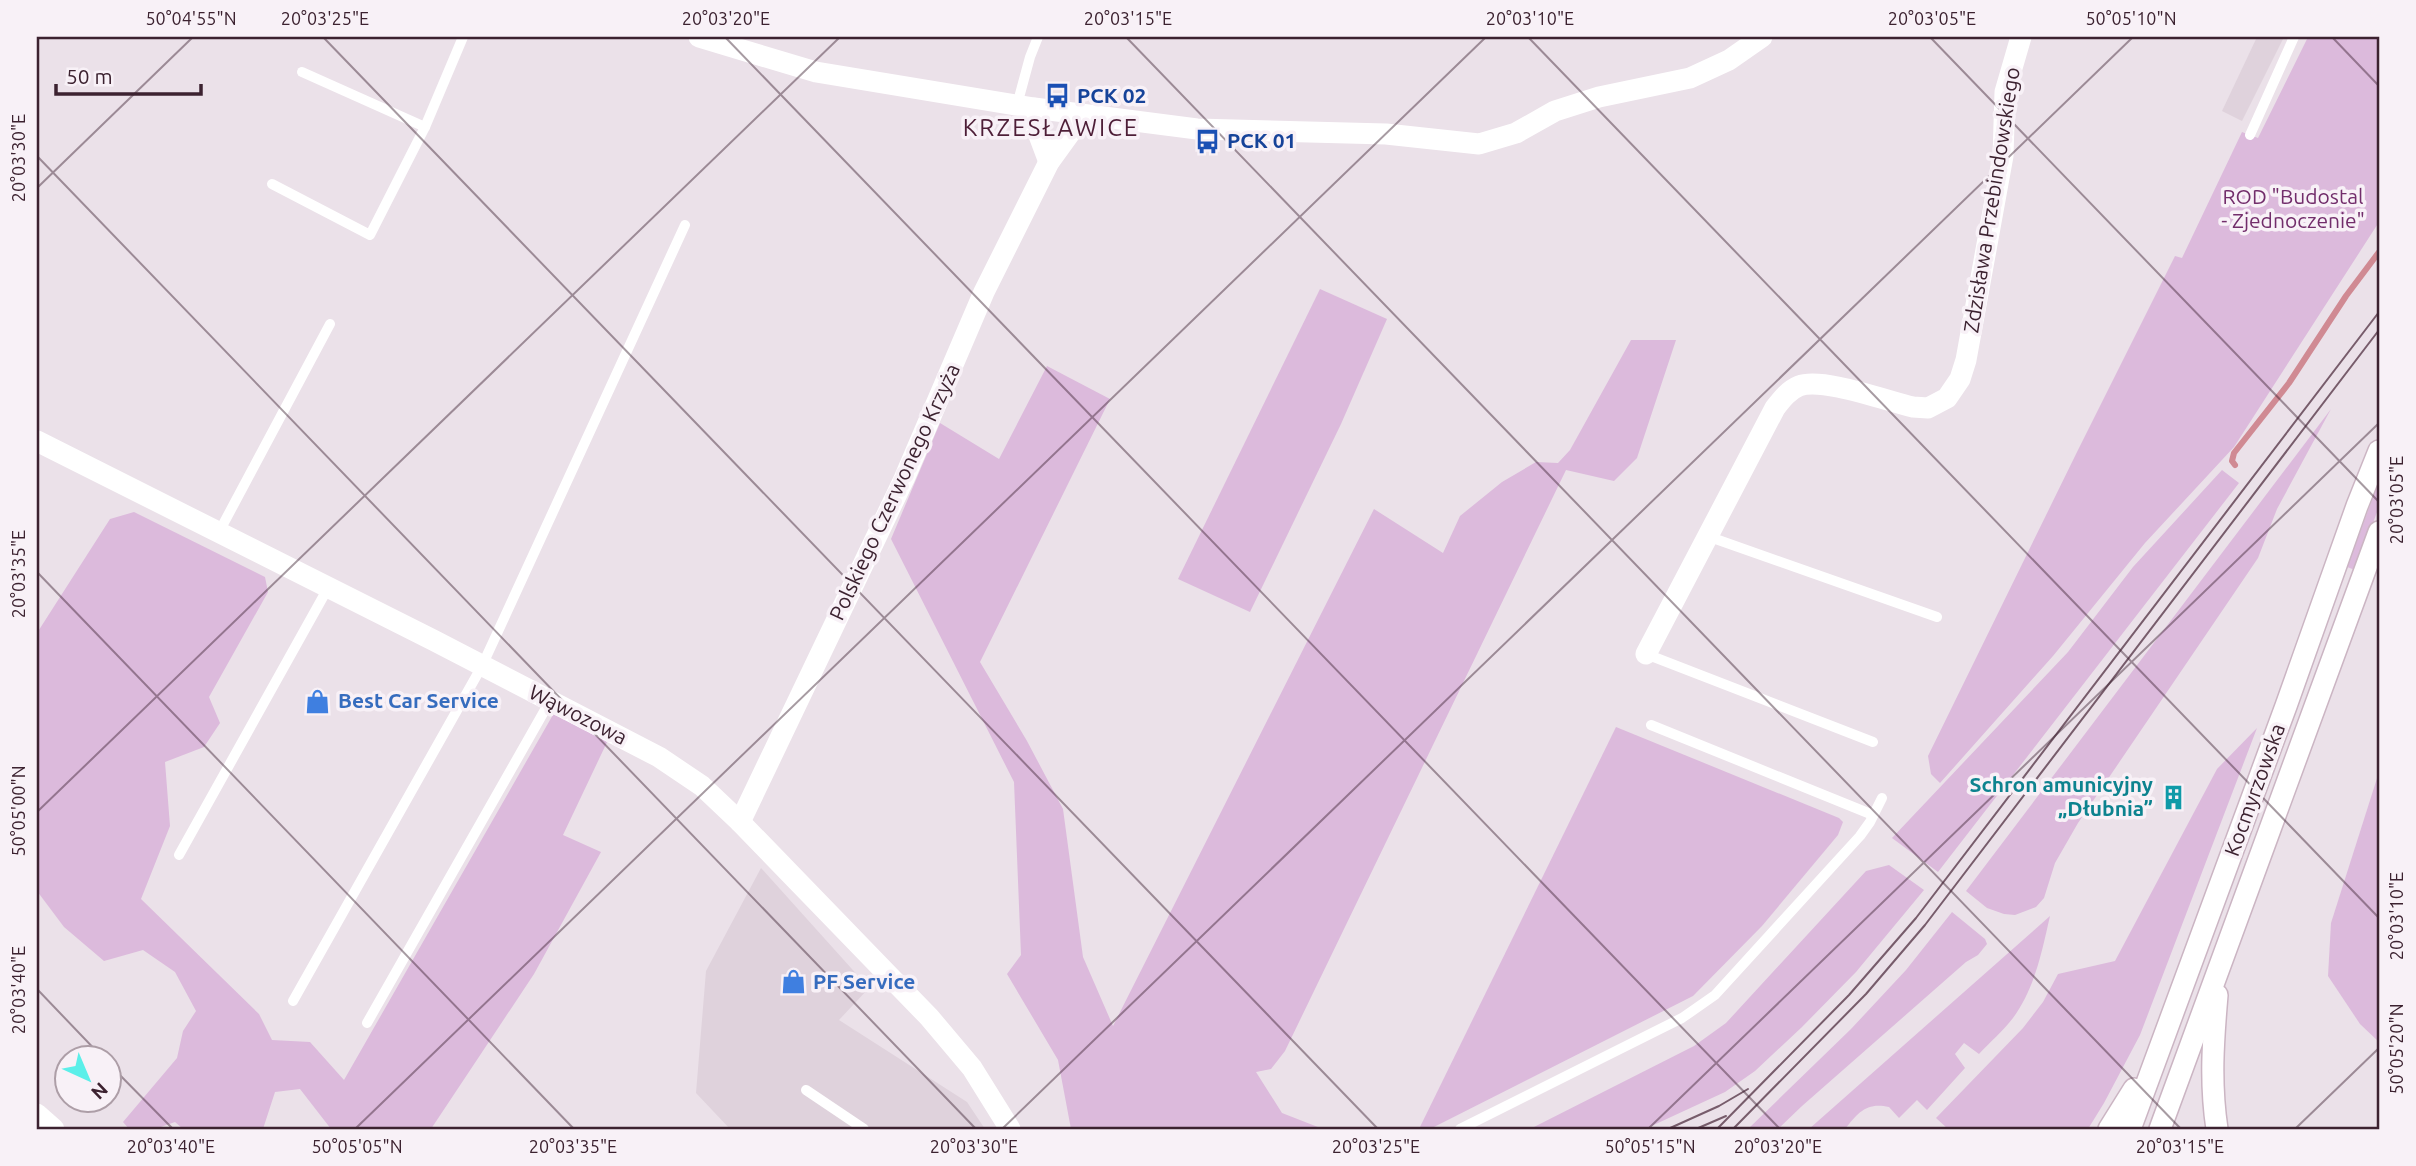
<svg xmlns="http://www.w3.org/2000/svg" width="2416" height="1166" font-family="Ubuntu,sans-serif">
<rect width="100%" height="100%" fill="#ebe1e9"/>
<g fill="#dfd2dc">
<path d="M2257,37H2284L2242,121L2222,111Z"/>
<path d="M761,868L869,988L839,1020L967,1102L985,1129H730L696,1093L706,971Z"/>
</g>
<g fill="#dcbadc">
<path d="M2308,37H2379V222L2234,447L2145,543L2053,656L1940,783L1931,774L1928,756L2077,452L2175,256L2182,258L2242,132L2258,138Z"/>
<path d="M1320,289L1387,319L1341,424L1250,612L1178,579Z"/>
<path d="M1631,340H1676L1637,458L1614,481L1566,470L1285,1051L1271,1069L1256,1072L1282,1113L1323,1129H1071L1058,1060L1007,974L1021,955L1014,782L891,539L940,423L999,459L1047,366L1110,399L980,662L1027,741L1063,809L1083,957L1113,1026L1374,509L1443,553L1460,516L1502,482L1536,462L1558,463L1570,450Z"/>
<path d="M2331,409L2277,509L2258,558L2078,823L2055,863L2044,898L2036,907L2015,915L2004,914L1987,908L1966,891Z"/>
<path d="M2222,470L2239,483L1938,872L1892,838L2068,652L2133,567Z"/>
<path d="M2379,481V507L2355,570L2347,567Z"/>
<path d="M134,512L265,577L268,592L209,697L220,723L204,747L165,762L170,826L141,899L259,1014L272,1040L310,1042L344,1080L554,713L609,738L563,835L601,852L534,974L431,1129H331L300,1089L275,1092L263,1129H183L175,1122L155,1129H129L123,1122L177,1058L183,1031L196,1011L175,972L143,950L104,961L64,927L37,891V633L110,519Z"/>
<path d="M1616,727L1839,818L1843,822L1838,835L1762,926L1693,996L1430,1129H1419Z"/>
<path d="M2257,728L2140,1035L2104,1103L2088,1129H1948L1936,1118L2023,1028L2043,1002L2058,974L2115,961L2217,769Z"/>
<path d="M2379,772V1042L2360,1024L2328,976L2331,923Z"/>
<path d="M1889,865L1924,890L1856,972L1802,1027L1755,1071L1725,1092L1645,1129H1530L1694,1046L1726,1023L1866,871Z"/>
<path d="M1952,912L1985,939L1987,944L1978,955L1966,962L1802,1106L1778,1129H1748L1851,1029L1906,970Z"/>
<path d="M2050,916C2042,951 2035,988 2013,1018C2003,1031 1990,1042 1979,1054L1964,1043L1955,1054L1965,1068L1927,1110L1917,1100L1899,1118L1889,1107C1866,1102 1858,1113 1845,1129H1809Z"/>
</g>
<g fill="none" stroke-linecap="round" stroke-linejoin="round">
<path stroke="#d08a93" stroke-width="6" d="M2235,465L2232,461L2234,453L2289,383L2346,296L2379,252"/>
<defs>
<g id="secondary">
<path d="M2217,995C2213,1042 2210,1083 2217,1129"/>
<path d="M2109,1129L2134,1089"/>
<path d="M2130,1129L2286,706L2357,506L2379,451"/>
<path d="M2160,1129L2379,532"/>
</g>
</defs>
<use href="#secondary" stroke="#cbb5c3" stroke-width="24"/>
<g stroke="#fff" stroke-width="10">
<path d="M302,72L425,127"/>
<path d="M1017,105L1030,57L1038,37"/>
<path d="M2250,135L2294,37"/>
<path d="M272,184L370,235L425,127L463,37"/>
<path d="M219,532L330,324"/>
<path d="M1707,536L1937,617"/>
<path d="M1646,654L1873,742"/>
<path d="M1651,725L1873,815"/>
<path d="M179,855L328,588"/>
<path d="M293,1001L482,666L685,225"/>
<path d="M367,1023L550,701"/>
<path d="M806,1090L864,1129"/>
<path d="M1460,1129L1682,1018L1715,995L1860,836L1870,822L1882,798"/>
</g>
<g stroke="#fff" stroke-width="21">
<path d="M699,37L816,72L1034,108L1197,129L1386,134L1479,144L1516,133L1555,111L1599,97L1690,78L1729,60L1762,37"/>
<path d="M1034,108V122L1049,162"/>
<path d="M37,441L433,640L659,757L702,786L740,822L929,1017L972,1068L1010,1129"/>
<path d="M1646,654L1775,408C1782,399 1789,390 1799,386C1822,377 1887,401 1913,407L1928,408L1947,398L1960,379L1966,360L2003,156L2005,92L2021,37"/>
<path d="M740,822L904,479L984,292L1049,162L1075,126L1079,114"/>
<path d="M37,1114L54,1129"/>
</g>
<use href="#secondary" stroke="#fff" stroke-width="21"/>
<g stroke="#775c6b" stroke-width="2">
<path d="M1668,1129L1719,1106L1748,1089"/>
<path d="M1696,1129L1726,1116"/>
<path d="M1717,1129L1849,995L1916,918L2379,312"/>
<path d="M1733,1129L1866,994L1925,925L2379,330"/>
</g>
</g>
<path fill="none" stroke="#3c2230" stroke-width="2" stroke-opacity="0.45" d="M323,37L1378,1129M725,37L1780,1129M1126,37L2181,1129M1528,37L2379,918M1930,37L2379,502M2332,37L2379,86M37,156L976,1129M37,188L193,37M37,572L574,1129M37,812L840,37M37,989L103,1058M108,1063L173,1129M355,1129L1486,37M1002,1129L2133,37M1648,1129L2379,423M2295,1129L2379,1048"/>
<defs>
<symbol id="bus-bare" viewBox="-9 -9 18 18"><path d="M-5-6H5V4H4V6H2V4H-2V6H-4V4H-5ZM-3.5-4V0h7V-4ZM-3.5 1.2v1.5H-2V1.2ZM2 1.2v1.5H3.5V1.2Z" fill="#1a4fb4" stroke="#f8f1f7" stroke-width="2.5" paint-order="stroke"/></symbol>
<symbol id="shop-bare" viewBox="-9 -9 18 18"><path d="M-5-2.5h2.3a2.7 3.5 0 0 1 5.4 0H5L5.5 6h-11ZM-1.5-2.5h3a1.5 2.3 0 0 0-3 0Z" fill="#3f7fe0" stroke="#f8f1f7" stroke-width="2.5" paint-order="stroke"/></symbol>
<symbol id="building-bare" viewBox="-9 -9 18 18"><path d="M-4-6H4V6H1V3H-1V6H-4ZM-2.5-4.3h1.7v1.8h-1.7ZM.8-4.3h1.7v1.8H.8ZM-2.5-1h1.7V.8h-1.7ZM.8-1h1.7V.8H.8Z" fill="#0f9aa8" stroke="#f8f1f7" stroke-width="2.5" paint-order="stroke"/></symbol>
</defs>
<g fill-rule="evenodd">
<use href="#bus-bare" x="1040" y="78" width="35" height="35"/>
<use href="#bus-bare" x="1190" y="124" width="35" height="35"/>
<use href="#shop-bare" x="300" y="684" width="35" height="35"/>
<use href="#building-bare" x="2156" y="780" width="35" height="35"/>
<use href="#shop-bare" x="776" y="964" width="35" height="35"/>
</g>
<g text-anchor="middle" stroke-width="7" stroke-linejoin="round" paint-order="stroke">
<g font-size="21" font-weight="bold" fill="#164399" stroke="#f8f1f7" text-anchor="start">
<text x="1077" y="103">PCK 02</text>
<text x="1227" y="148">PCK 01</text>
</g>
<g font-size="21" fill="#722d6b" stroke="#f8f1f7">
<text x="2293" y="204">ROD "Budostal<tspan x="2293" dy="24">- Zjednoczenie"</tspan></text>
</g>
<g font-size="21" fill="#3c2230" stroke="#f8f1f7">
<text transform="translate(1992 200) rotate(-81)" y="7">Zdzisława Przebindowskiego</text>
<text transform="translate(895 492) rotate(-65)" y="7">Polskiego Czerwonego Krzyża</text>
<text transform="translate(578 715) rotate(27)" y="7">Wąwozowa</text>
<text transform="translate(2255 790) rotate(-70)" y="7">Kocmyrzowska</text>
</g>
<g font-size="21" font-weight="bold" fill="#366cbe" stroke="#f8f1f7" text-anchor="start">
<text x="338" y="708">Best Car Service</text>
<text x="813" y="989">PF Service</text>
</g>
<g font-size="21" font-weight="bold" fill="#0d838f" stroke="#f8f1f7" text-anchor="end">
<text x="2153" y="792">Schron amunicyjny<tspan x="2153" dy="24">„Dłubnia”</tspan></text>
</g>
<g font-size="24" letter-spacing="2" fill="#4d1e37" stroke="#f8f1f7">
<text x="1051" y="136">KRZESŁAWICE</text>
</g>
</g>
<rect width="2416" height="1166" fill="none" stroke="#f8f1f7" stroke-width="77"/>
<g transform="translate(88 1079) rotate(136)"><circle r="33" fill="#f8f1f7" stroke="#ad9ea7" stroke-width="2"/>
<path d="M0-5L12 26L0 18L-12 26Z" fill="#5befe9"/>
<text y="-10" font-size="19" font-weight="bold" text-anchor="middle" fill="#3c2230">N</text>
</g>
<path d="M56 84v10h145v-10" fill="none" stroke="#3c2230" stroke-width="3.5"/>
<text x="66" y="84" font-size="21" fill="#3c2230" stroke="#f8f1f7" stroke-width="5" paint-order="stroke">50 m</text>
<rect x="38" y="38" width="2340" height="1090" fill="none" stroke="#3c2230" stroke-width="2.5"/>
<g font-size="18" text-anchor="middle" fill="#3c2230">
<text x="191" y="25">50°04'55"N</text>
<text x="325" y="25">20°03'25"E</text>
<text x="726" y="25">20°03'20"E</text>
<text x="1128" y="25">20°03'15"E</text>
<text x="1530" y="25">20°03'10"E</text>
<text x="1932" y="25">20°03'05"E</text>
<text x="2131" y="25">50°05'10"N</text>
<text transform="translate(19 158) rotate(-90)" y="6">20°03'30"E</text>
<text transform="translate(2397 500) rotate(-90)" y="6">20°03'05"E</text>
<text transform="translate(19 574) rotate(-90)" y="6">20°03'35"E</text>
<text transform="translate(19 811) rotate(-90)" y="6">50°05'00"N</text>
<text transform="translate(2397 916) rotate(-90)" y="6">20°03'10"E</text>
<text transform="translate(19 990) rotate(-90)" y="6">20°03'40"E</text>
<text transform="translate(2397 1049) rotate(-90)" y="6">50°05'20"N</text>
<text x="171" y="1153">20°03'40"E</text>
<text x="357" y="1153">50°05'05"N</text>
<text x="573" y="1153">20°03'35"E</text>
<text x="974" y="1153">20°03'30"E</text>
<text x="1376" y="1153">20°03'25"E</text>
<text x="1650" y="1153">50°05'15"N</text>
<text x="1778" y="1153">20°03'20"E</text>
<text x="2180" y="1153">20°03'15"E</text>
</g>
</svg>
